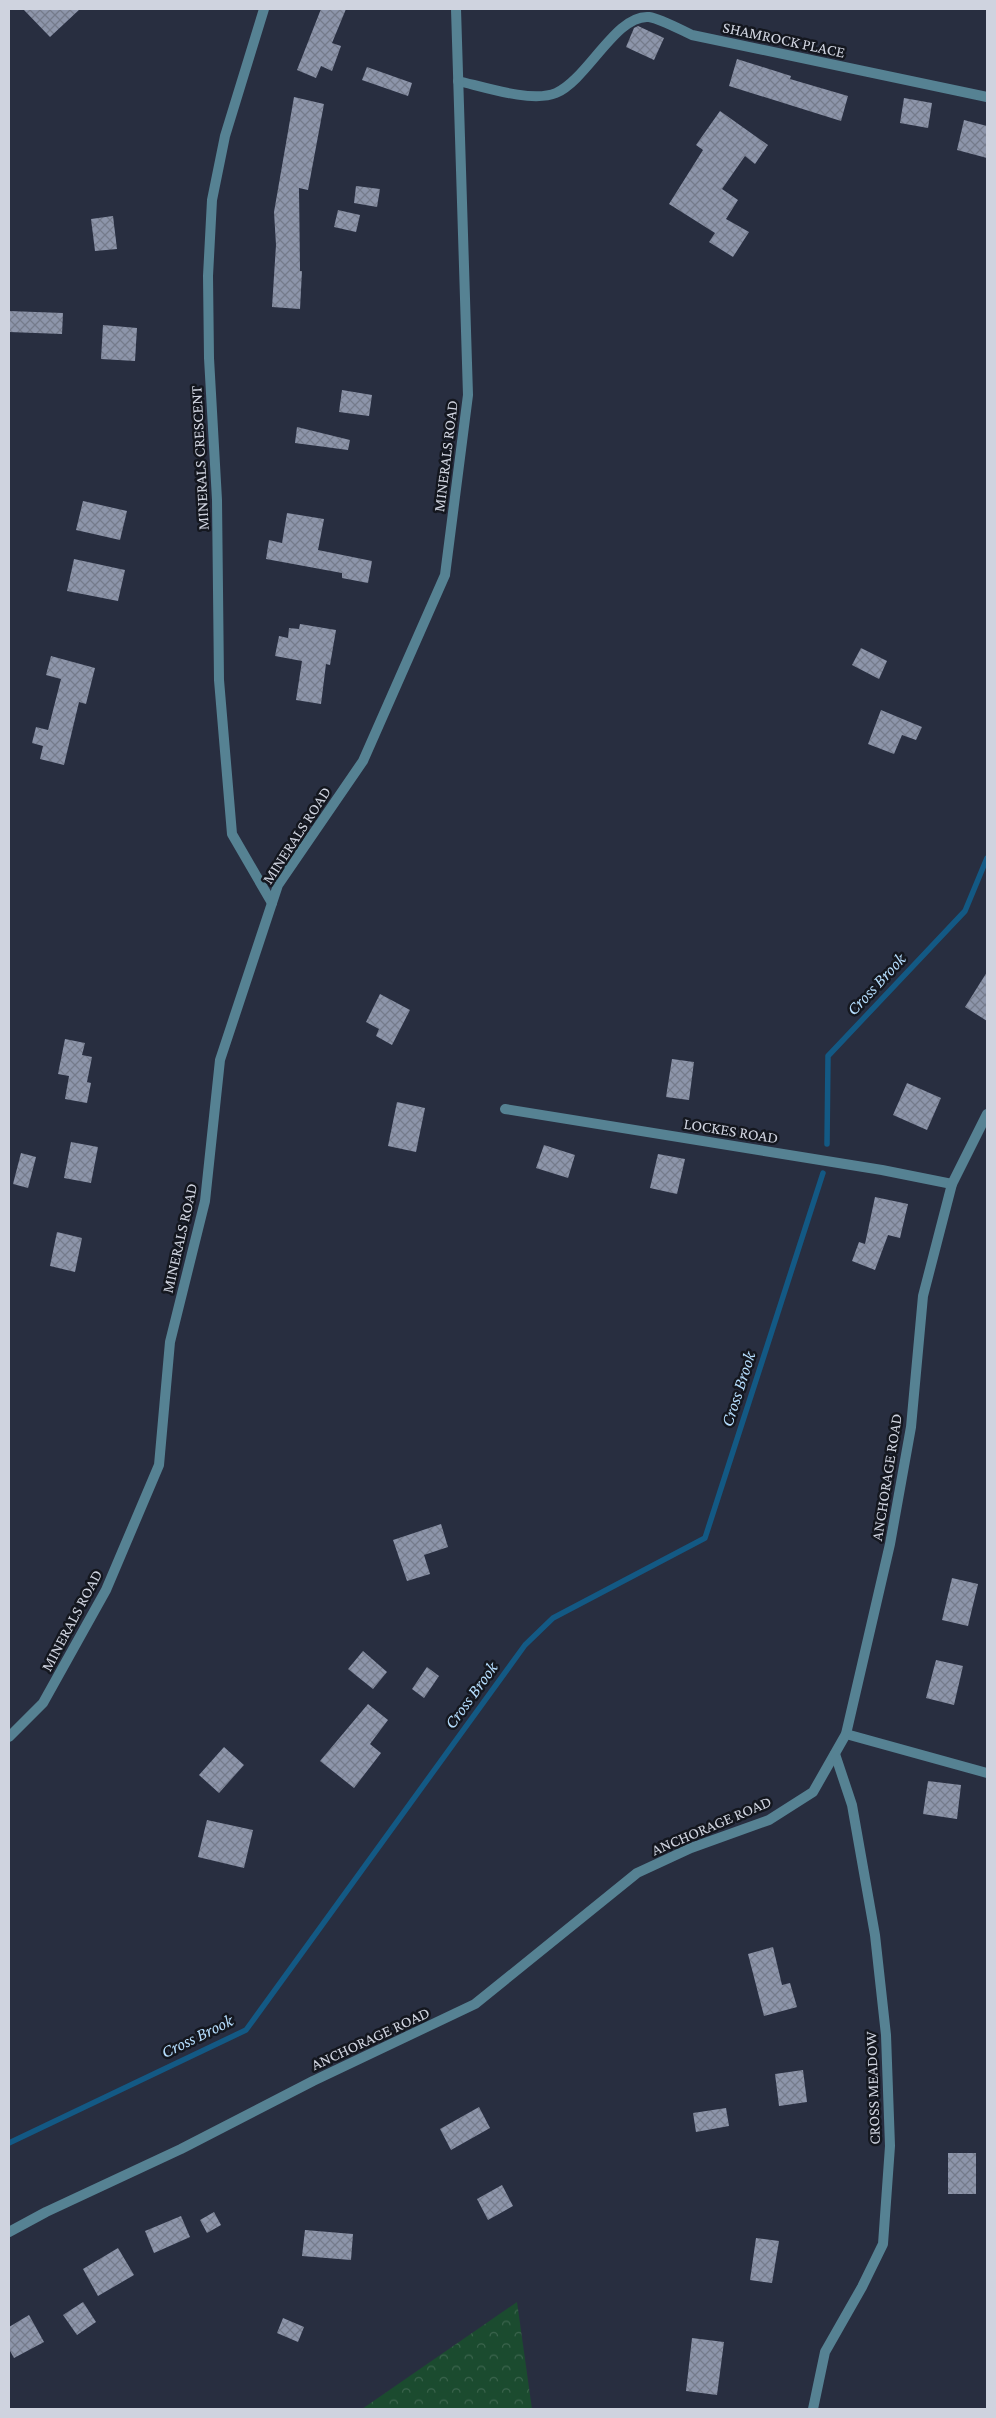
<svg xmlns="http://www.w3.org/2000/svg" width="996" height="2418" font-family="'Crimson Pro',serif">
<defs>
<pattern id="forest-crowns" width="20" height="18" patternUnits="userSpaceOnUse" patternTransform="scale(1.25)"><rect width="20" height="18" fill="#1b4b2f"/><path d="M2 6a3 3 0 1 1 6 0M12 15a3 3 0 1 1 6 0" fill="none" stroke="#3b644d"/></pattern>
<pattern id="building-cross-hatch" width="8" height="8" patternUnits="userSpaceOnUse" patternTransform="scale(1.25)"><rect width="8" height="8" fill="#8d95aa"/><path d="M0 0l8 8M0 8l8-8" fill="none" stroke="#757b8b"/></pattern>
</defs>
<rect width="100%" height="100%" fill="#282e40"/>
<path fill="url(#forest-crowns)" d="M517,2302L532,2409H362Z"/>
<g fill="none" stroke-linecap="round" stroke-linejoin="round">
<g stroke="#135984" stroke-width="5.5">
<path d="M827,1144L828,1056L965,911L987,858"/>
<path d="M9,2143L246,2030L525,1645L553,1618L705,1538L823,1173"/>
</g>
</g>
<g fill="url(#building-cross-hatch)">
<path d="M23,9H80L50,37Z"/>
<path d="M321,9H346L332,43L341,46L332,71L321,66L316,78L297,70Z"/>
<path d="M638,26L664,38L654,60L626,47L634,28Z"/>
<path d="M737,59L791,76L790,79L848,96L841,121L729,86Z"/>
<path d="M367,67L412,83L408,96L362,80Z"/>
<path d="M294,97L324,104L308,190L299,188L300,271H302L300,309L272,307L276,245L274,212Z"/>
<path d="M904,98L932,103L928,128L900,123Z"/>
<path d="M720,111L768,145L755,164L745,156L722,189L738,200L726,219L749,232L733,257L709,242L715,233L669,204L703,150L696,145Z"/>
<path d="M964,120L987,126V158L957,150Z"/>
<path d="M356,186L380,189L377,207L354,203Z"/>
<path d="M338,210L360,215L356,232L334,227Z"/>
<path d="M113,216L117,249L95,251L91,219Z"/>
<path d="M9,311L63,313L62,334L9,332Z"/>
<path d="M103,325L137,328L135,361L101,359Z"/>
<path d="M342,390L372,395L369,416L339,412Z"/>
<path d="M297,427L350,440L348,450L295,443Z"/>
<path d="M83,501L127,511L120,540L76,530Z"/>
<path d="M287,513L324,519L318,550L372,561L368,583L342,578V573L266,559L269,540L282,543Z"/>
<path d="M74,559L125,570L118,601L67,591Z"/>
<path d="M300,624L336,630L330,665L326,664L321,704L296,700L302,661L275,656L279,636L288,638L289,628L299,629Z"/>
<path d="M861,648L887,661L879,679L852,665Z"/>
<path d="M51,656L95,668L86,704L79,702L64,765L40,759L43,746L32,743L36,727L48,730L61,679L46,675Z"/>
<path d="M881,710L922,727L916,740L902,735L894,754L868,744Z"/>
<path d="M987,972V1021L965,1007Z"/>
<path d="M380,994L410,1010L392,1045L376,1036L379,1029L366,1022Z"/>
<path d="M65,1039L85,1043L82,1055L92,1057L87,1082L91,1083L87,1103L65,1099L69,1076L58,1074Z"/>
<path d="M672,1059L694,1062L689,1100L666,1097Z"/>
<path d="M907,1083L941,1098L927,1130L893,1115Z"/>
<path d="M397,1102L425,1108L416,1152L388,1146Z"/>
<path d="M71,1142L98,1147L91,1183L64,1178Z"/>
<path d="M544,1145L575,1155L568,1178L536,1168Z"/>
<path d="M21,1153L36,1157L28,1188L13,1184Z"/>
<path d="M658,1154L685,1159L677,1194L650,1188Z"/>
<path d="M875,1197L908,1204L900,1238L888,1235L875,1270L852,1261L859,1242L865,1244Z"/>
<path d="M57,1232L82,1238L75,1272L50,1266Z"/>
<path d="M441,1524L448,1547L424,1555L430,1574L407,1581L393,1540Z"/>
<path d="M952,1578L978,1584L968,1626L942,1620Z"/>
<path d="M363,1651L387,1672L373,1689L348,1669Z"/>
<path d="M936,1660L963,1666L954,1705L926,1698Z"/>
<path d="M427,1667L439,1676L424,1698L412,1689Z"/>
<path d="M368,1704L388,1720L370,1744L381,1753L354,1788L320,1761Z"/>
<path d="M224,1747L244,1765L219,1793L199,1775Z"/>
<path d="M928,1781L961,1785L957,1819L923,1814Z"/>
<path d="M207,1820L253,1830L244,1868L198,1857Z"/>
<path d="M773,1947L782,1985L790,1983L797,2007L764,2016L748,1954Z"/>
<path d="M803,2070L807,2102L779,2106L775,2074Z"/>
<path d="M479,2107L490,2128L451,2150L440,2129Z"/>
<path d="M726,2108L729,2126L696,2132L693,2113Z"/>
<rect x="948" y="2153" width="28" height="41"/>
<path d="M502,2185L513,2206L488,2220L477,2199Z"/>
<path d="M214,2212L221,2225L207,2233L200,2220Z"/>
<path d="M181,2216L190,2237L154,2253L145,2231Z"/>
<path d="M305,2230L353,2234L351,2260L302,2256Z"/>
<path d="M756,2238L779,2241L772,2283L750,2280Z"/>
<path d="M118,2248L134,2275L98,2296L83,2269Z"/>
<path d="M83,2302L96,2322L77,2335L63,2315Z"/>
<path d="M29,2315L44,2342L14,2358L9,2349V2327Z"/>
<path d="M283,2318L304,2327L298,2342L277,2333Z"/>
<path d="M692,2338L724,2342L717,2395L686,2391Z"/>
</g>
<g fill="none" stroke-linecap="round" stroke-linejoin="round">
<g stroke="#568293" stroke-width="10">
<path d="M264,9L225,136L212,200L208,276L209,358L217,500L219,680L232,834L272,903"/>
<path d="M458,81C484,87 532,103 556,93C588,79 616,14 649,17C661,19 681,30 692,35L987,97"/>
<path d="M505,1109L882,1170L952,1184"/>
<path d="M846,1734L987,1773"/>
<path d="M9,1737L43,1703L106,1590L159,1465L170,1342L205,1201L220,1060L278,885L363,761L445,575L468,395L456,9"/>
<path d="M9,2232L46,2212L181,2149L313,2081L475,2004L637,1873L691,1848L769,1820L813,1792L846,1734L890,1544L911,1427L923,1296L952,1184L987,1114"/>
<path d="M813,2409L825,2352L862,2287L883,2244L890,2146L886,2035L875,1935L852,1805L835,1754"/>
</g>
</g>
<g text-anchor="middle" stroke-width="5" stroke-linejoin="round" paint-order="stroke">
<g font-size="16" fill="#cfd3df" stroke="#14171f">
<text transform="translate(784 39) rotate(12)" y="6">SHAMROCK PLACE</text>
<text transform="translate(445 456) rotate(-83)" y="6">MINERALS ROAD</text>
<text transform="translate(199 458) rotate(-93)" y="6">MINERALS CRESCENT</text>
<text transform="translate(296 835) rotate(-57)" y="6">MINERALS ROAD</text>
<text transform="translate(731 1130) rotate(9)" y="6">LOCKES ROAD</text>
<text transform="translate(179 1238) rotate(-77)" y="6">MINERALS ROAD</text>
<text transform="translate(886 1477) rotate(-81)" y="6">ANCHORAGE ROAD</text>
<text transform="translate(71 1620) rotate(-62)" y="6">MINERALS ROAD</text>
<text transform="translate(711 1825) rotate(-23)" y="6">ANCHORAGE ROAD</text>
<text transform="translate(370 2038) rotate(-25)" y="6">ANCHORAGE ROAD</text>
<text transform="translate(872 2088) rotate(-92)" y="6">CROSS MEADOW</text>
</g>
<g font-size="18" font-style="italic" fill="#b5ddfd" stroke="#14171f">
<text transform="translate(876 984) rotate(-47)" y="6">Cross Brook</text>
<text transform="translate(738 1389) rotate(-72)" y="6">Cross Brook</text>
<text transform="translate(471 1695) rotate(-54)" y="6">Cross Brook</text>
<text transform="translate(197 2036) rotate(-26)" y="6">Cross Brook</text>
</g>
</g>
<rect width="996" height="2418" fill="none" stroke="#cfd3df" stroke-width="20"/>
</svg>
